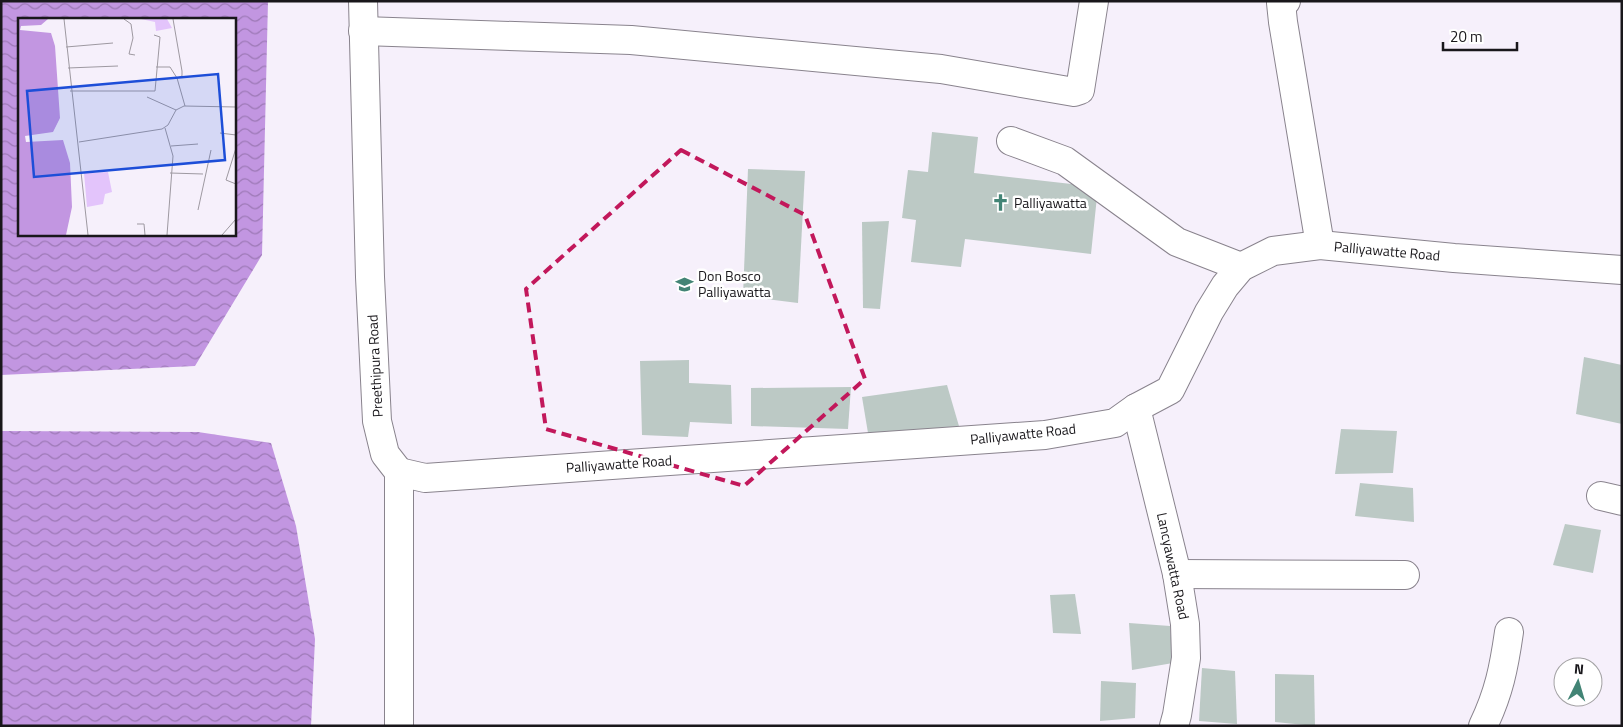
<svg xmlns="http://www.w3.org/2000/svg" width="1623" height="727" font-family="'Titillium Web',sans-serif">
<defs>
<pattern id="water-waves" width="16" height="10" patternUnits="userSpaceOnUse" patternTransform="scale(1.25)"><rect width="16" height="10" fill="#c296e1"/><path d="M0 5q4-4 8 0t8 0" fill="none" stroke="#9d79b6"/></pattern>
</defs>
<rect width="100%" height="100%" fill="#f6f0fb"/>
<g fill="url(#water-waves)" fill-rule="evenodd">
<path d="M1,1H268L262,255L195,366L1,375ZM19,19H234V234H19Z"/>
<path d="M1,431L198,432L271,443L296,526L315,639L311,726H1Z"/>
</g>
<g fill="#bcc9c5">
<path d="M932,132L978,137L974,173L1098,187L1091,254L965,239L961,267L911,262L916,220L902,218L908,170L928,172Z"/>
<path d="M748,169L805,171L798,303L743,296Z"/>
<path d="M889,221L880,309L863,308L862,222Z"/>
<path d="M1584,357L1622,365V424L1576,414Z"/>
<path d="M689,360V383L731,385L732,424L690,422L688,437L642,435L640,361Z"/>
<path d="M947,385L961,433L869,439L862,397Z"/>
<path d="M851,387L848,429L751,426V388Z"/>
<path d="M1341,429L1397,431L1393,473L1335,474Z"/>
<path d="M1360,483L1413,488L1414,522L1355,516Z"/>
<path d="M1565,524L1601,530L1593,573L1553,565Z"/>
<path d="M1075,594L1081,634L1053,633L1050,595Z"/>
<path d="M1129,623L1170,626L1173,663L1132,670Z"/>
<path d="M1202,668L1235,671L1237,724L1199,721Z"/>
<path d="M1275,674L1314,675L1315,726L1275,722Z"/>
<path d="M1101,681L1136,683L1135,718L1100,721Z"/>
</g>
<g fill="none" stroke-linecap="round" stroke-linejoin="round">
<defs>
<g id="minor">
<path d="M363,1L370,277L377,421L385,454L399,472V726"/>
<path d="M1286,1L1281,3L1283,22L1320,245"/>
<path d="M363,31L631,40L941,69L1074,92L1080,90L1094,1"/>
<path d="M1011,141L1065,161L1177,242L1241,267"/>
<path d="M1136,408L1177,574L1185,624L1186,658L1177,715L1174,726"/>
<path d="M399,472L425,478L1045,435L1115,423L1136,408L1170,390L1209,312L1225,286L1241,267L1273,251L1320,245L1454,258L1622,270"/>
<path d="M1601,496L1622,501"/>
<path d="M1177,574L1405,575"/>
<path d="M1483,726C1499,693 1504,667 1509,632"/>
</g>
</defs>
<use href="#minor" stroke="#89838d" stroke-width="30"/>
<use href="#minor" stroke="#fff" stroke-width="28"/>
</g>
<path fill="none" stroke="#c2185b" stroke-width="4" stroke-dasharray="10 6" stroke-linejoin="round" d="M681,150L805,215L865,379L744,486L546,429L526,289Z"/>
<defs>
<symbol id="church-bare" viewBox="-9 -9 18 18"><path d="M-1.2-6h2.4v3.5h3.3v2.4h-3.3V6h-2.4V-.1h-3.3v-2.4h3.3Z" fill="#428475" stroke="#fff" stroke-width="2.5" paint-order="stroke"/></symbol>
<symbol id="school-bare" viewBox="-9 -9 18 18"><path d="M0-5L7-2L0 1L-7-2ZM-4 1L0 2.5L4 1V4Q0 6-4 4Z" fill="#428475" stroke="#fff" stroke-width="2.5" paint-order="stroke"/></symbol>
</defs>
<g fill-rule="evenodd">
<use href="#church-bare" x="988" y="190" width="25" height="25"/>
<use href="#school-bare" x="672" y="272" width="25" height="25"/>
</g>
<g text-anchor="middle" stroke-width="5" stroke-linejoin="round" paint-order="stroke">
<g font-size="14" fill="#19171b" stroke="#fff" text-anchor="start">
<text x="1014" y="208">Palliyawatta</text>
<text x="698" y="281">Don Bosco<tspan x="698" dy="16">Palliyawatta</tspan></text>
</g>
<g font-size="14" fill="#19171b" stroke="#fff">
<text transform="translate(1387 251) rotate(5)" y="5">Palliyawatte Road</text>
<text transform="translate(375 366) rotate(-93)" y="5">Preethipura Road</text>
<text transform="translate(1023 434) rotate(-6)" y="5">Palliyawatte Road</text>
<text transform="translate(619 464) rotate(-4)" y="5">Palliyawatte Road</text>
<text transform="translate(1173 566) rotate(78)" y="5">Lancyawatta Road</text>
</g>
</g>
<g transform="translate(18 18)">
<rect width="218" height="218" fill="#f6f0fb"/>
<path d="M123,1H149L154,10L138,13L137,4Z" fill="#e3c4fb"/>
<path d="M90,154L94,174L87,176L85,186L69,189L66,155Z" fill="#e3c4fb"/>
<path d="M0,1H30L23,7L3,8L2,12L33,15L37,28L42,100L35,114L7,118L8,124L45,122L52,145L54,189L48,217H0Z" fill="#c296e1"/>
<path fill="none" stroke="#9e99a1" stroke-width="1" d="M46,1L70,217M106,1L113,6L115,20L111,36L117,37M155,1L164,53V58L159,60L167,88M48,29L95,25M138,49H152L159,60M50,50L100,48M52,73H137L142,19L136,17M129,79L158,92M147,110L155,138L149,217M202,115L218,117M61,124L144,111L150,107L158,92L166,88L218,89M153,128L180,126M218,130L208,162L218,166M152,155L185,156M180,192L193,132M119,206H126L127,217M204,217L218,201"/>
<path fill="#1d4ed8" fill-opacity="0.15" stroke="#1d4ed8" stroke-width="2.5" d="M200,56L207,142L16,159L9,73Z"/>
<rect width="218" height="218" fill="none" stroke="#19171b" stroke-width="2.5"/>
</g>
<rect width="1623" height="727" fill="none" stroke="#19171b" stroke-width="5"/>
<g transform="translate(1578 682) rotate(5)"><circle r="24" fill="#ffffff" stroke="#a3a2a4"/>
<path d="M0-4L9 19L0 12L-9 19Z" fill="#428475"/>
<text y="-8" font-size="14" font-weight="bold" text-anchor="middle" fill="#19171b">N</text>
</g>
<path d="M1443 42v8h74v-8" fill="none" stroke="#19171b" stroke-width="2.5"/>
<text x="1450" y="42" font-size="15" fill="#19171b" stroke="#ffffff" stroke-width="4" paint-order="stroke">20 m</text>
</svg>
